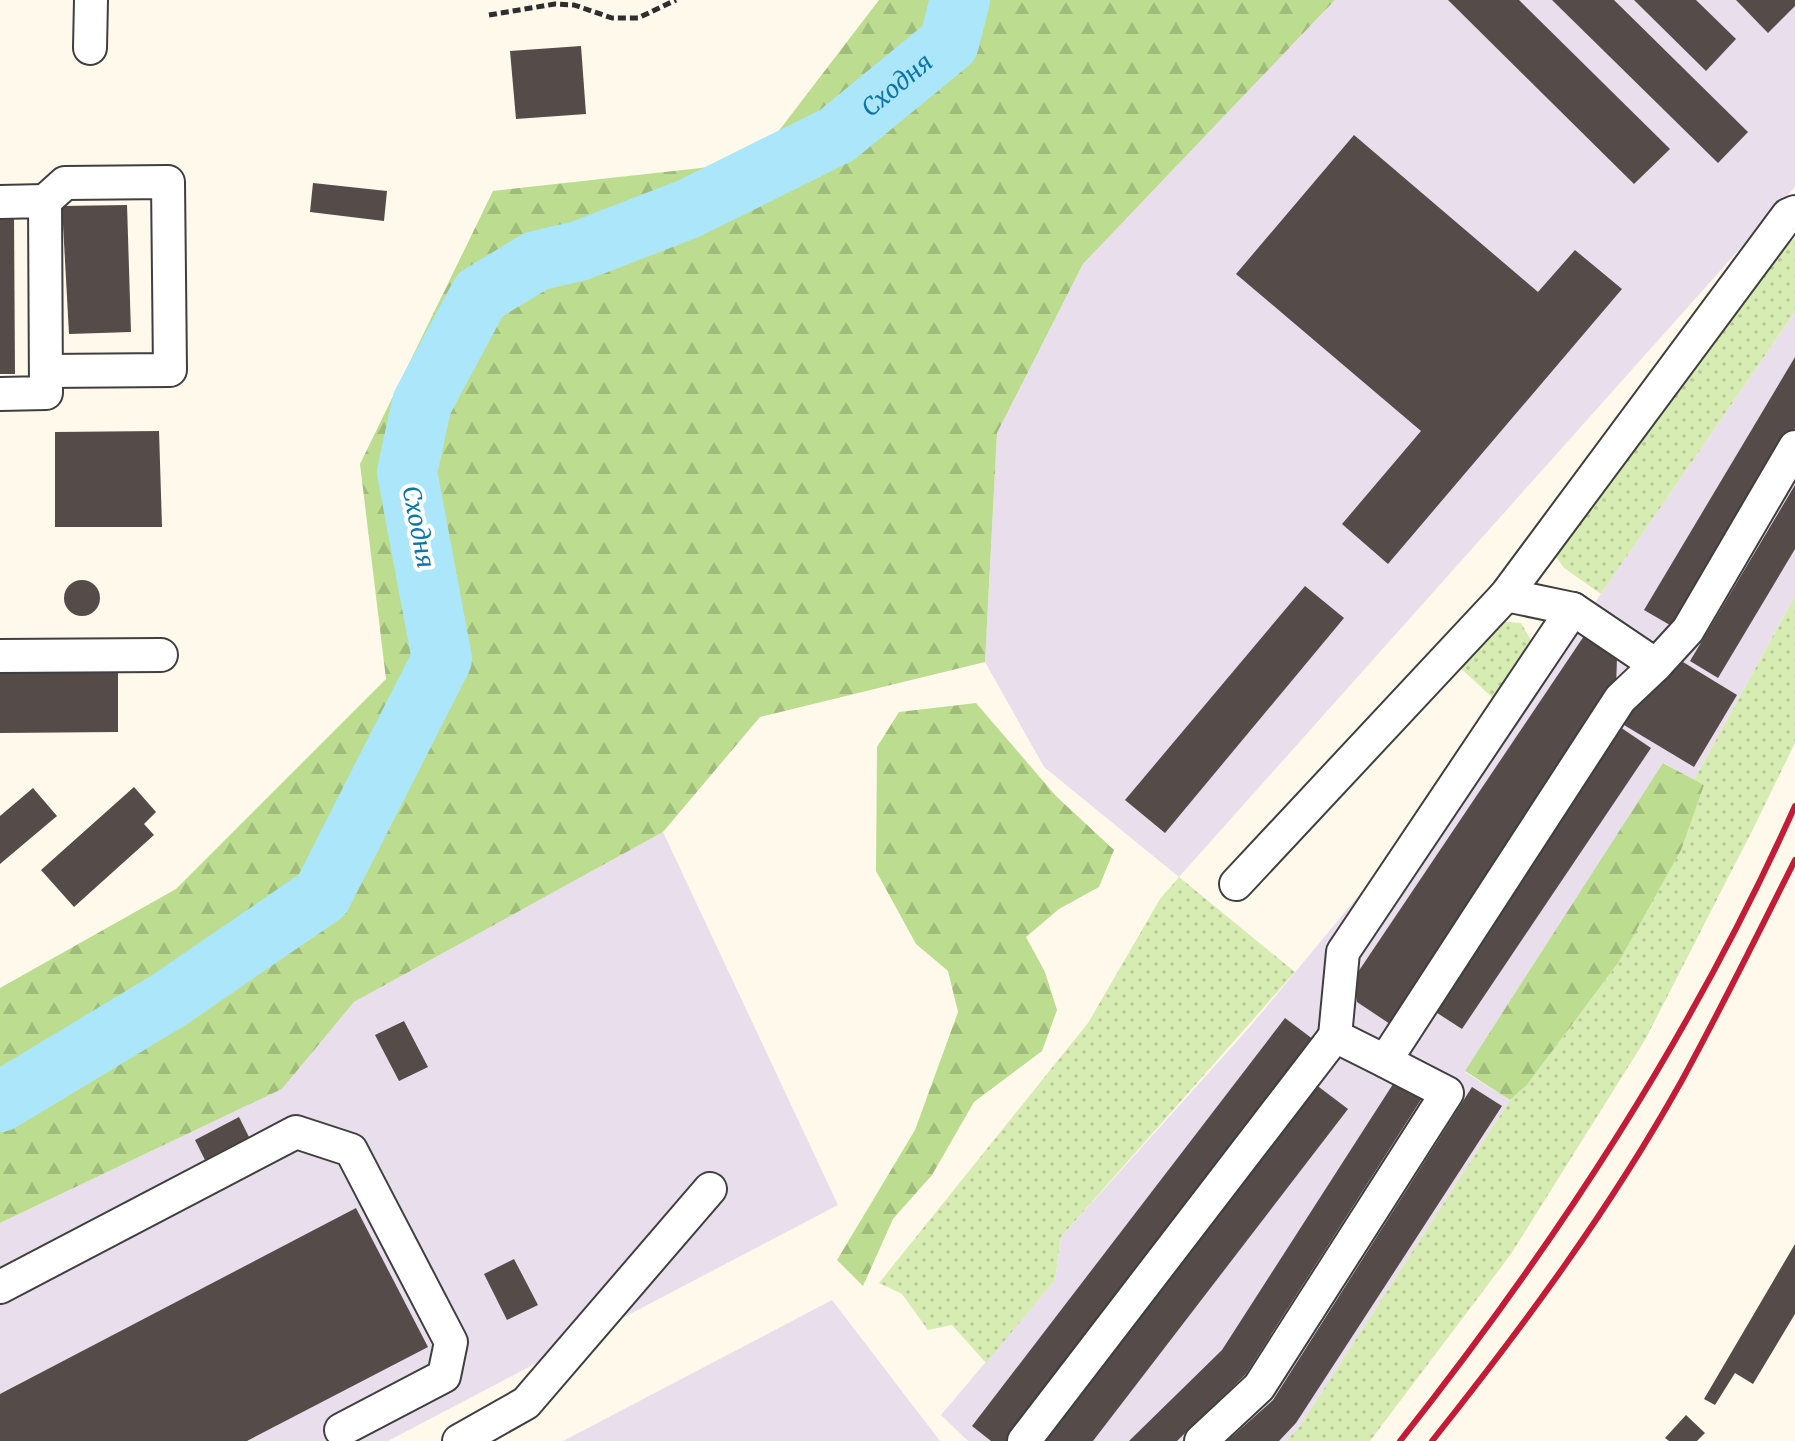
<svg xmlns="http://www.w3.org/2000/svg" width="1795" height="1441" font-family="Merriweather,serif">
<defs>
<pattern id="grass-dots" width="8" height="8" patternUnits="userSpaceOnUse" patternTransform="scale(2)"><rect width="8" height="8" fill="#d7ecb2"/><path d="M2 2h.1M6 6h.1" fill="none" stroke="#b7c998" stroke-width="1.8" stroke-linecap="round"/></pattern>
<pattern id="forest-firs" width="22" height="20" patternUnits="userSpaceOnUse" patternTransform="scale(2)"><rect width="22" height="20" fill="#bcdd90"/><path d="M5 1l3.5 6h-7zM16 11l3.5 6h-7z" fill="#a0bc7b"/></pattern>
</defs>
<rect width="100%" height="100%" fill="#fff9eb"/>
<g fill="#e9dfec">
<path d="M1335,0H1795V187L1179,877L1044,767L985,662L997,433L1083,264Z"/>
<path d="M1795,312V596L1694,780L1664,763L1465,1072L1510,1100L1300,1426L1286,1441H968L941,1415L1055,1280L1061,1237L1248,1029L1563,649Z"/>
<path d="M663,832L838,1205L388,1441H0V1223L282,1089L354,1002Z"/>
<path d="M832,1300L940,1441H563Z"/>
</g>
<g fill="url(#grass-dots)">
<path d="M1795,238V312L1601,594L1564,568L1546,543L1769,261Z"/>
<path d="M1795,596V743L1751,833L1645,1040L1511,1254L1370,1441H1286L1300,1426L1510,1100L1527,1085L1618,963L1704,785L1694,780Z"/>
<path d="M1497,621L1521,623L1533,644L1495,700L1456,664Z"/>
<path d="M1179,877L1295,972L1061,1237L1055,1280L986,1363L952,1325L928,1330L902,1294L879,1283L1088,1023L1160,899Z"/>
</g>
<g fill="url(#forest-firs)">
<path d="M879,0H1335L1083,264L997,433L985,662L760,717L663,832L354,1002L282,1089L0,1223V988L176,889L386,679L360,464L493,191L755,162Z"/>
<path d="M976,703L1056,796L1114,850L1099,887L1059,909L1026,937L1045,972L1057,1010L1042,1051L974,1102L932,1175L893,1219L863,1286L837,1260L915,1130L958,1012L948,971L916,944L876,871L877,747L899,712Z"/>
<path d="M1663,763L1704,785L1681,850L1618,963L1527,1085L1510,1100L1465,1071Z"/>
</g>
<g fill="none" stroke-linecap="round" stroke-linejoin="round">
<path stroke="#ace6fa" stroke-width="60" id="s1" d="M0,1102L169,1000L322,895L442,659L407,472L422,403L480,295L536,261L579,251L688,209L837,135L949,43L960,0"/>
</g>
<g fill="#554b48">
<path d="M1448,0H1519L1670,149L1634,184Z"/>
<path d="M1552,0H1614L1748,132L1718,163Z"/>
<path d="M1634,0H1696L1736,39L1706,71Z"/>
<path d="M1736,0H1795V6L1768,33Z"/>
<path d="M581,46L586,114L516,119L510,51Z"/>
<path d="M1354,135L1538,292L1575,250L1622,289L1388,564L1342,524L1421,431L1236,274Z"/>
<path d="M313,183L387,191L384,221L310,212Z"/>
<path d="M127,205L131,332L69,334L62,206Z"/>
<path d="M0,215H14L15,374H0Z"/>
<path d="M1795,357V428L1675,628L1644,610Z"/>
<path d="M159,431L162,527H55V432Z"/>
<path d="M1795,485V549L1718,678L1690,661Z"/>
<circle cx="82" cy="598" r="18"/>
<path d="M1305,586L1344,618L1165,833L1125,800Z"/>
<path d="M1584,636L1617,658L1616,688L1390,1024L1357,1002L1354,978Z"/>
<path d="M1683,662L1737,695L1694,767L1624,725L1638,702Z"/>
<path d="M118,671V732L0,733V672Z"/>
<path d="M1620,727L1651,748L1462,1029L1431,1009Z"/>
<path d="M134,787L156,812L144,824L154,835L74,907L41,870Z"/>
<path d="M33,788L57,816L0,864V816Z"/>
<path d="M1285,1018L1318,1043L1013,1441H991L972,1426Z"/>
<path d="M404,1021L428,1067L399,1081L375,1035Z"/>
<path d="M1395,1081L1422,1098L1246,1374L1177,1441H1129L1222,1350Z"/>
<path d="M1315,1084L1348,1109L1093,1441H1041Z"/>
<path d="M1472,1087L1502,1106L1296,1423L1279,1441H1227L1273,1400Z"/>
<path d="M239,1117L249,1137L205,1160L195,1140Z"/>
<path d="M356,1208L428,1347L247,1441H0V1394Z"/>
<path d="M1795,1244V1314L1753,1384L1735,1373L1715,1405L1704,1399Z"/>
<path d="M514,1259L538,1305L507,1320L484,1274Z"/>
<path d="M1686,1415L1705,1433L1697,1441H1669L1665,1438Z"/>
</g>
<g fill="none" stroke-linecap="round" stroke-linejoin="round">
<defs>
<g id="minor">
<path d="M90,48L91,0"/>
<path d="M45,201L65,183L168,182L170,370L46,371"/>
<path d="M0,202L45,201L46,393L0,394"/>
<path d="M1506,595L1573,609L1656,665L1688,630L1795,447"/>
<path d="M0,656L161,655"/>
<path d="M1236,884L1506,595L1788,215L1795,212"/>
<path d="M1335,1036L1343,952L1573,609"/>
<path d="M0,1287L296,1132L351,1150L451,1342L444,1376L341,1430"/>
<path d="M459,1441L526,1403L710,1189"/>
<path d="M1024,1441L1335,1036L1385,1061"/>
<path d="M1201,1441L1259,1387L1447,1093L1385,1061L1620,699L1656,665"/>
</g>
</defs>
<use href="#minor" stroke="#3f3f3f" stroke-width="36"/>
<path stroke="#2e2e2e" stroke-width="5" stroke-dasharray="8 4" stroke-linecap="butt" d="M489,15L555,4L574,5L612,18H638L676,0"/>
<use href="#minor" stroke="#fff" stroke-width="32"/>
<g stroke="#c41b37" stroke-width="6">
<path d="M1400,1441C1556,1244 1692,1036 1795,806"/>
<path d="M1432,1441C1523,1327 1610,1209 1681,1082C1721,1009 1758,934 1795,860"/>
</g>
</g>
<g text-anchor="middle" stroke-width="8" stroke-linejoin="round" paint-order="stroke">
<g font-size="24" font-style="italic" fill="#0e75a5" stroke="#fff">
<text dy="8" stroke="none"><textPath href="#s1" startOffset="1502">Сходня</textPath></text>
<text transform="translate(418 527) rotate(79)" y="8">Сходня</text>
</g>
</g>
</svg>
